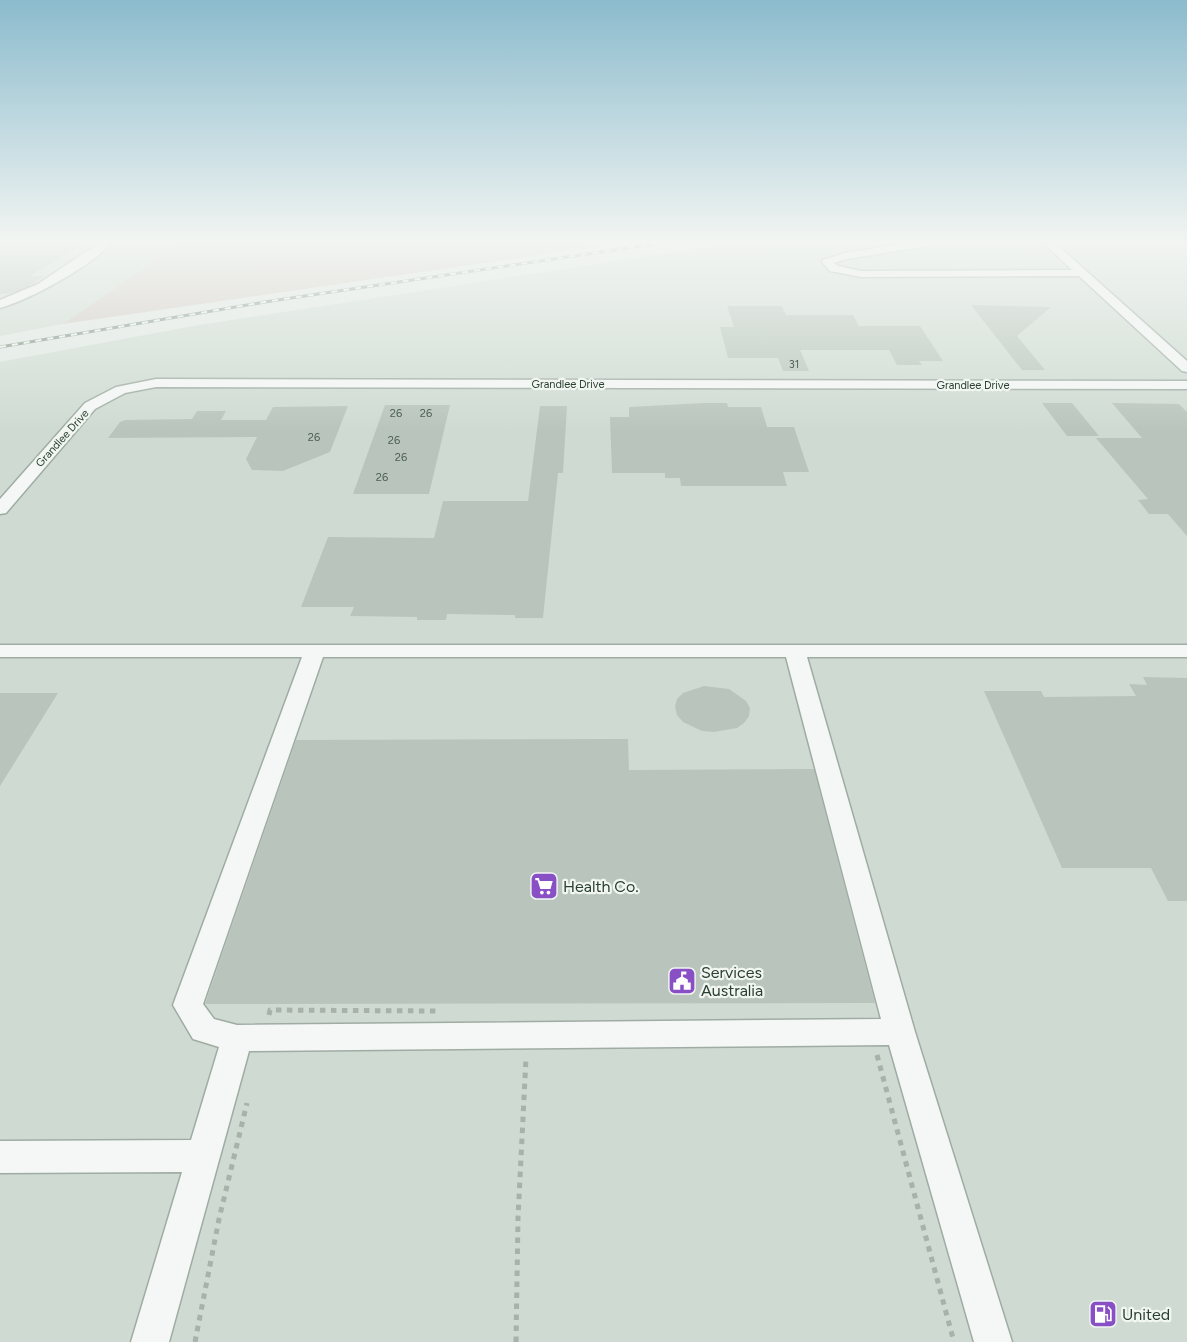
<svg xmlns="http://www.w3.org/2000/svg" width="1187" height="1342" font-family="Figtree,sans-serif">
<rect width="100%" height="100%" fill="#e1e9e3"/>
<g fill="#cfdbd2">
<path d="M0,243H181L63,324L0,336Z"/>
<path d="M736,243H1187V1342H0V362L199,325Z"/>
</g>
<path fill="#d2c9c3" d="M181,243H623L63,324Z"/>
<g fill="#b9c5bc">
<path d="M0,243H84L30,276H44L29,286L12,293L0,294Z"/>
<path d="M971,305L1051,307L1017,336L1045,370H1022Z"/>
<path d="M727,306H782L786,315H853L859,326H920L943,361H919L922,365H897L889,350H800L809,371H783L778,358H728L720,327H734Z"/>
<path d="M704,403H727L728,407H761L767,427H794L809,472H783L787,486H681L680,478H665V473H612L610,417H629V407Z"/>
<path d="M1042,403H1072L1099,436H1067Z"/>
<path d="M1112,403L1179,404L1187,412V536L1168,514H1149L1138,500L1148,499L1096,438H1142Z"/>
<path d="M385,405H450L429,494H353Z"/>
<path d="M348,406L330,452L283,471L252,470L246,459L257,437L108,438L120,422L125,420L192,419L197,411H226L221,420H266L273,407Z"/>
<path d="M540,406H567L563,473H558L543,618H515V615L447,614L446,620H417V617L350,616L354,607H301L328,537L434,538L443,501H528Z"/>
<path d="M1143,677L1187,678V901H1168L1151,868H1062L984,691H1041L1044,697L1136,696L1129,684L1147,685Z"/>
<path d="M704,686L729,689L746,701L750,708L749,716L744,723L737,728L714,732L702,731L683,722L677,715L675,707L677,699L683,693Z"/>
<path d="M0,693H58L0,786Z"/>
<path d="M628,739L629,770L814,769L875,1003L205,1004L296,740Z"/>
</g>
<g fill="none" stroke-linecap="round" stroke-linejoin="round">
<defs>
<g id="minor">
<path d="M99,243H111C92,266 29,300 0,308V300L38,284Z"/>
<path d="M908,243H932L927,246L847,259L834,263L838,266L861,271L1072,270L1044,243H1055L1187,361V372L1182,371L1079,276L861,277L830,271L822,262L823,260L845,253Z"/>
<path d="M156,379L1187,381V389L156,387L125,393L95,409L6,513L0,514V499L85,403L116,387Z"/>
<path d="M0,645H1187V657H807L915,1032L1012,1342H974L889,1045L249,1051L169,1342H131L182,1172L0,1173V1141L191,1140L219,1047L193,1039L173,1005L302,657H0ZM323,657H786L881,1019L237,1025L214,1019L203,1004Z"/>
</g>
</defs>
<use href="#minor" stroke="#9faca3" stroke-width="3"/>
<g stroke="#a8b1aa" stroke-width="5" stroke-dasharray="5.5 5.5" stroke-linecap="butt">
<path d="M269,1015L270,1010L436,1011"/>
<path d="M877,1055L954,1342"/>
<path d="M195,1342L219,1219L247,1103"/>
<path d="M516,1342L518,1218L526,1058"/>
</g>
<use href="#minor" fill="#f4f7f5" fill-rule="evenodd"/>
<defs>
<path id="rail" d="M0,347L271,301L661,243"/>
</defs>
<use href="#rail" stroke="#7c9181" stroke-width="3"/>
<use href="#rail" stroke="#f1f6f2" stroke-width="2" stroke-dasharray="6" stroke-linecap="butt"/>
</g>
<linearGradient id="sky" x2="0" y2="1"><stop stop-color="#8bbbcd"/><stop offset="0.56" stop-color="#f2f5f2"/><stop offset="1" stop-color="#f2f5f2" stop-opacity="0"/></linearGradient>
<rect width="1187" height="431" fill="url(#sky)"/>
<defs>
<symbol id="supermarket-square" viewBox="-11 -11 22 22"><rect x="-9" y="-9" width="18" height="18" rx="4" fill="#894fc5" stroke="#f1f6f2"/><path d="M-6-5.5h2.5l.6 2H6L4.5 2H-2.5L-4.4-4H-6ZM-1.5 3.2a1.3 1.3 0 1 0 .1 0ZM3 3.2a1.3 1.3 0 1 0 .1 0Z" fill="#fff"/></symbol>
<symbol id="civic-square" viewBox="-11 -11 22 22"><rect x="-9" y="-9" width="18" height="18" rx="4" fill="#894fc5" stroke="#f1f6f2"/><path d="M-.6-6.5H3V-4.5H.6V-3L4-1V1h2V6H-6V1h2V-1L-.6-3ZM-1.2 2.5V6h2.4V2.5Z" fill="#fff"/></symbol>
<symbol id="fuel-square" viewBox="-11 -11 22 22"><rect x="-9" y="-9" width="18" height="18" rx="4" fill="#894fc5" stroke="#f1f6f2"/><path d="M-5.5-6h7V0h2V4h1.3V-2.5L3-4.5l.8-.8L6-3V5H2.5V1h-1V6h-7ZM-4.2-4.7v3.2H.2V-4.7Z" fill="#fff"/></symbol>
</defs>
<g fill-rule="evenodd">
<use href="#supermarket-square" x="528" y="870" width="32" height="32"/>
<use href="#civic-square" x="666" y="965" width="32" height="32"/>
<use href="#fuel-square" x="1087" y="1298" width="32" height="32"/>
</g>
<g text-anchor="middle" stroke-width="4.5" stroke-linejoin="round" paint-order="stroke">
<g font-size="11" fill="#4e6053">
<text x="794" y="368">31</text>
<text x="396" y="417">26</text>
<text x="426" y="417">26</text>
<text x="314" y="441">26</text>
<text x="394" y="444">26</text>
<text x="401" y="461">26</text>
<text x="382" y="481">26</text>
</g>
<g font-size="11" fill="#2b3f30" stroke="#f1f6f2">
<text x="568" y="388">Grandlee Drive</text>
<text x="973" y="389">Grandlee Drive</text>
<text transform="translate(62 438) rotate(-48)" y="4">Grandlee Drive</text>
</g>
<g font-size="16" fill="#2b3f30" stroke="#f1f6f2" text-anchor="start">
<text x="563" y="892">Health Co.</text>
<text x="701" y="978">Services<tspan x="701" dy="18">Australia</tspan></text>
<text x="1122" y="1320">United</text>
</g>
</g>
</svg>
